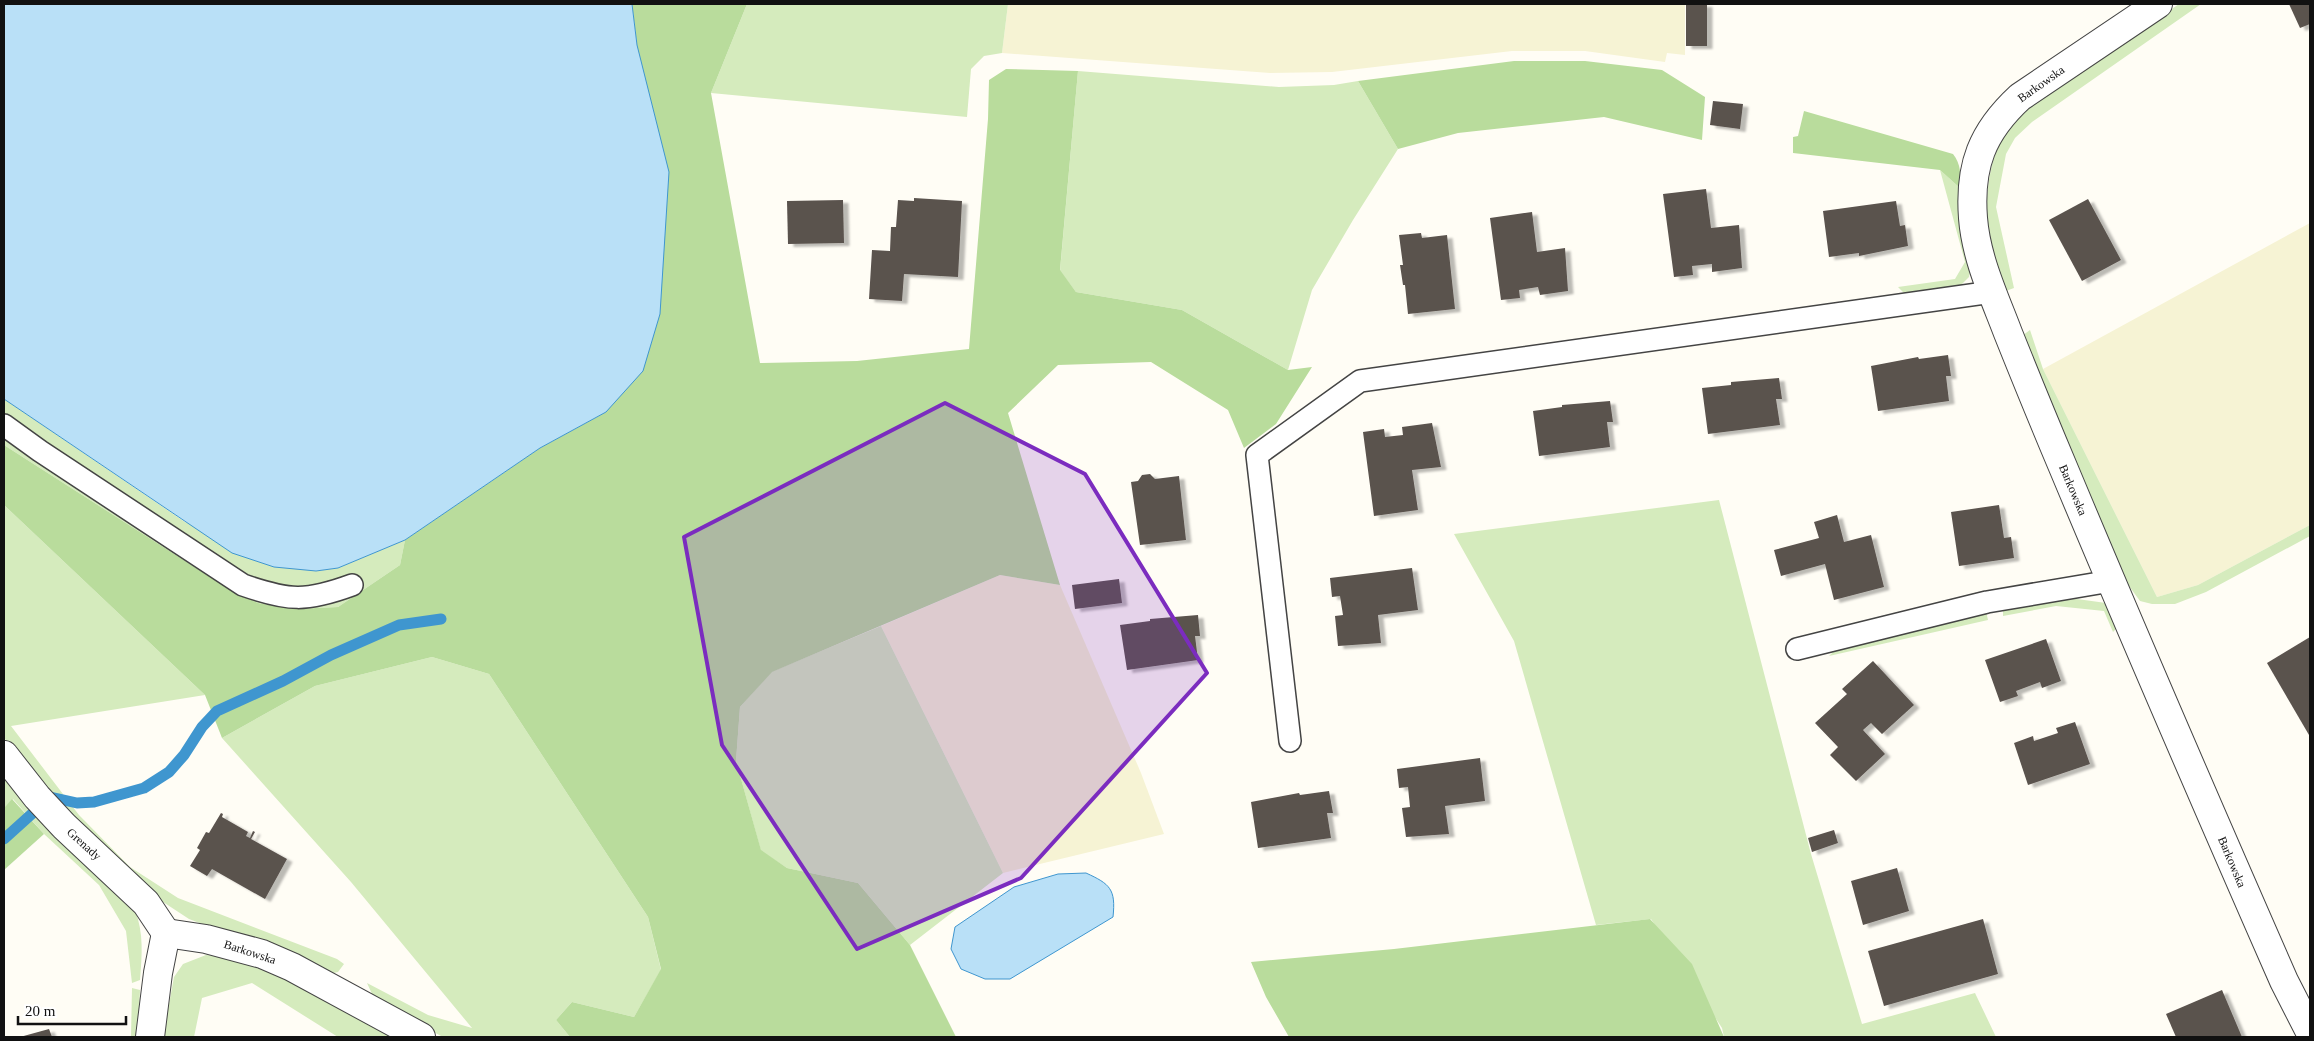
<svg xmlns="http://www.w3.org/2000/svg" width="2314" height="1041" font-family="Georgia,serif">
<defs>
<filter id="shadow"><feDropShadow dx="5.5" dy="3" stdDeviation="1" flood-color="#0004"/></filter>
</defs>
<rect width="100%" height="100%" fill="#fffdf5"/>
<g fill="#f6f3d4">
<path d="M1008,4H1685V55L1667,53L1665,62L1585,51H1512L1332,72L1270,73L1002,53Z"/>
<path d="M2310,223V525L2198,585L2157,597L2043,369Z"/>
<path d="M1000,575L1060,585L1141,773L1164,834L1003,873L881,626Z"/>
</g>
<g fill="#d5ebbd">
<path d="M747,4H1008L1002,53L984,56L971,69L967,117L711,93Z"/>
<path d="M2179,4H2201L2032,122L2015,138L2006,154L1996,207L2014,288L2003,292C1998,275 1992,258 1989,240C1983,207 1988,149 2012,123C2017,118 2024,113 2029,108Z"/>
<path d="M1078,71L1279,87L1334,85L1358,81L1398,149L1353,220L1312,290L1288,370L1182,310L1076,292L1060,271Z"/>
<path d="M1940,170L1960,188L1971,267L1969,277L1961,285L1905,294L1898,287L1955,279L1965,262Z"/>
<path d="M2030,330L2043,369L2157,597L2198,585L2310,525V536L2206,592L2175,604H2152L2140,601L2129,586L2019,338Z"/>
<path d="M4,399L185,522L316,571L338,568L405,540L400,565L338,607L294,609L258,603L218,582L4,445Z"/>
<path d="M1719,500L1811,854L1862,1024L1975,993L1996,1037H1724L1722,1028L1651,919L1596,925L1514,641L1454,534Z"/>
<path d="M4,505L205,695L11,726L79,815L130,867L178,898L337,959L344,964L338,972L329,974L243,934L213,928L189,919L157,898L99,849L9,746L4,737Z"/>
<path d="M2077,599L2106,603L2117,628L2113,632L2104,611L2056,606L2003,616V608L2049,600Z"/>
<path d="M1986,611L1988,620L1829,656L1839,646Z"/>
<path d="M881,626L1003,873L910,945L858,883L787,868L761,851L736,761L740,707L771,672Z"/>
<path d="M432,657L489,674L648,917L661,970L634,1017L572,1002L556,1020L570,1037H443L392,1010L372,994L367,983L428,1015L472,1028L351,882L222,738L315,686Z"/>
<path d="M4,779L16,785L135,910C144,934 142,955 140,980L132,983L126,931L99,885L44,834L13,799L4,808Z"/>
<path d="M206,955C266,959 342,1009 395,1037H338L252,983L202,998L194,1037H163L174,977L183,964Z"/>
<path d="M132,988L140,990L138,1037H131Z"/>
</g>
<g fill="#b9dc9c">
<path d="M632,4H747L711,93L760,363L857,361L969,349L988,119L989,80L1006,69L1078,71L1060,270L1076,292L1182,310L1288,370L1312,367L1276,424L1244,448L1228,410L1151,362L1058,365L1008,413L1060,585L1000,575L772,672L740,707L736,761L761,850L787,868L858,883L910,945L956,1037H570L556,1020L572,1002L634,1017L661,969L648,917L489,674L432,657L315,686L222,738L205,695L4,505V445L218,582L258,603L294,609L338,607L400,565L405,540L540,448L606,412L637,45Z"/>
<path d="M1514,61H1585L1662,70L1705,97L1702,140L1604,117L1458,133L1398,149L1358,81Z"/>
<path d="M1804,111L1953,154C1961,164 1961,175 1960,188L1940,170L1793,153V137L1798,136Z"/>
<path d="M12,799L44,834L4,870V808Z"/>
<path d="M1650,919L1692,964L1724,1037H1289L1266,997L1251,962L1394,949Z"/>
</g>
<g fill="#b9e0f7" stroke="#3f96cf">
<path d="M4,4H632L637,45L669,172L660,314L643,371L606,412L540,448L405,540L338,568L316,571L274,567L232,553L4,399Z"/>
<path d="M1086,873C1110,884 1116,889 1113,917L1010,979H985L961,969L951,949L955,927L1014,887L1058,874Z"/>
</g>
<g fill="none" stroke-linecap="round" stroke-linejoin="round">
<g stroke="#3f96cf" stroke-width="11">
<path d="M50,797L77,803L94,802L144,788L169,772L184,755L202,727L217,711L283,681L331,655L399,625L441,619"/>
<path d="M4,839L35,811"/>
</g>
</g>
<g fill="#5a524d" filter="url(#shadow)">
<rect x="1686" y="4" width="21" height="42"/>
<path d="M2289,4H2310V24L2300,28Z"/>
<path d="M1713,101L1743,104L1740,129L1710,125Z"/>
<path d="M1706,189L1711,228L1739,225L1742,268L1712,272V264L1692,266L1693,275L1674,277L1663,194Z"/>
<path d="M914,198L962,201L958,277L904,274L902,301L869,299L872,250L890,251L891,227H896L898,200L914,201Z"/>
<path d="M2088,199L2121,260L2082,281L2049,220Z"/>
<path d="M843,200L844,243L788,244L787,201Z"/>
<path d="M1896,201L1900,226L1905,225L1908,246L1859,256V253L1829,257L1823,211Z"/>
<path d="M1532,212L1537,252L1565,248L1568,291L1540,295L1538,287L1519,290L1520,298L1501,300L1490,218Z"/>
<path d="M1421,233L1422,238L1447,235L1455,309L1408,314L1405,285H1403L1400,265H1403L1399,235Z"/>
<path d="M1948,355L1951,376H1946L1949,401L1878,411L1871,366L1918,357L1919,359Z"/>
<path d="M1779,378L1782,399H1776L1780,425L1708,434L1702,388L1731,385V382Z"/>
<path d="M1610,401L1613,422H1607L1610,447L1539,456L1533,411L1562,407V405Z"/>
<path d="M1432,423L1441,467L1412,470L1418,510L1374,516L1363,432L1384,429L1385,437L1403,435L1402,427Z"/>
<path d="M1150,474L1155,479L1179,476L1186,540L1140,545L1131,482L1138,481L1142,475Z"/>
<path d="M1999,505L2004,538L2011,537L2014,558L1959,566L1951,512Z"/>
<path d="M1837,515L1844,542L1871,535L1884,587L1834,600L1825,564L1781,576L1774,550L1819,538L1814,522Z"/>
<path d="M1412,568L1418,610L1378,615L1381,643L1338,646L1335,616L1343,615L1340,596L1332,597L1330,578Z"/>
<path d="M1119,579L1122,603L1075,609L1072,585Z"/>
<path d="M1198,615L1200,636H1195L1198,660L1127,670L1120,625L1150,621V619Z"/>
<path d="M2310,637V734L2309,735L2267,663Z"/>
<path d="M2046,639L2061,681L2042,688L2040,682L2016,691L2018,696L2000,702L1985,660Z"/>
<path d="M1873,661L1914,705L1882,734L1871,723L1863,730L1885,754L1856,781L1830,755L1838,747L1815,723L1847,694L1842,689Z"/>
<path d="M2075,722L2090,764L2028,785L2014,743L2033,736L2034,741L2058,733L2056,728Z"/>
<path d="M1480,758L1485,801L1445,806L1449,834L1406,837L1402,808L1410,807L1408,787L1399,788L1397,769Z"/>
<path d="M1329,791L1333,813H1327L1331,838L1258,848L1251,802L1299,793L1300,795Z"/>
<path d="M221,813L223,814L222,817L248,832L246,836L250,838L253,831L255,832L251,839L287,859L265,899L212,869L207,876L190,866L200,850L197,848L206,832L209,833Z"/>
<path d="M1834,830L1838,843L1812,852L1808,838Z"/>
<path d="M1897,868L1909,911L1863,925L1851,881Z"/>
<path d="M1983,919L1998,974L1884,1006L1868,951Z"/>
<path d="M2222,990L2242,1037H2176L2166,1014Z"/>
<path d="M49,1029L52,1037H20Z"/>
</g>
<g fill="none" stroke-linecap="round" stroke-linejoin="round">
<defs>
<g id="lane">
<path d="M4,425L40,451L243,585C289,601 306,602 352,585"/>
<path d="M1797,649L1987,602L2111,581"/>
<path d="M1290,741L1257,455L1360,381L1992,292"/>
</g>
<g id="street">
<path d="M2158,4L2020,97C1982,132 1969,166 1973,218C1976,258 1994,296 2008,333C2026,378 2044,422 2063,467C2135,639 2209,810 2284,981L2310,1032"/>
<path d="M4,755L37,797L64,826L146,903L166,933"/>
<path d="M150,1037L158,973L166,933L206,939L262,954L292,967L421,1037"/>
</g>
</defs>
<use href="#lane" stroke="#444" stroke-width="24"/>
<use href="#street" stroke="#444" stroke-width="30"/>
<use href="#lane" stroke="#fff" stroke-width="21"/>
<use href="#street" stroke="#fff" stroke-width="28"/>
</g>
<path fill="#7b2cbf" fill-opacity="0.2" stroke="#7b2cbf" stroke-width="4" stroke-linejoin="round" d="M945,403L1085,474L1207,673L1021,878L857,949L722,745L684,537Z"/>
<g text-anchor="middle" stroke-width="5" stroke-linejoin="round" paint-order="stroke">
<g font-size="12" fill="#111" stroke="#fff">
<text transform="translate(2041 84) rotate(-35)" y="4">Barkowska</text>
<text transform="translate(2073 490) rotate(67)" y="4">Barkowska</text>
<text transform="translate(84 844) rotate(42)" y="4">Grenady</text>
<text transform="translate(2232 862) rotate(67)" y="4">Barkowska</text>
<text transform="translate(250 952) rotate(18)" y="4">Barkowska</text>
</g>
</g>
<rect width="2314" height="1041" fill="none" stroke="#111111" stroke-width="10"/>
<path d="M18 1016v8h108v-8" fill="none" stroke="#111111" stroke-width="2.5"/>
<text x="25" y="1016" font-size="15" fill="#111111" stroke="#ffffff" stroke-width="4" paint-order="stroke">20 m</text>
</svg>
